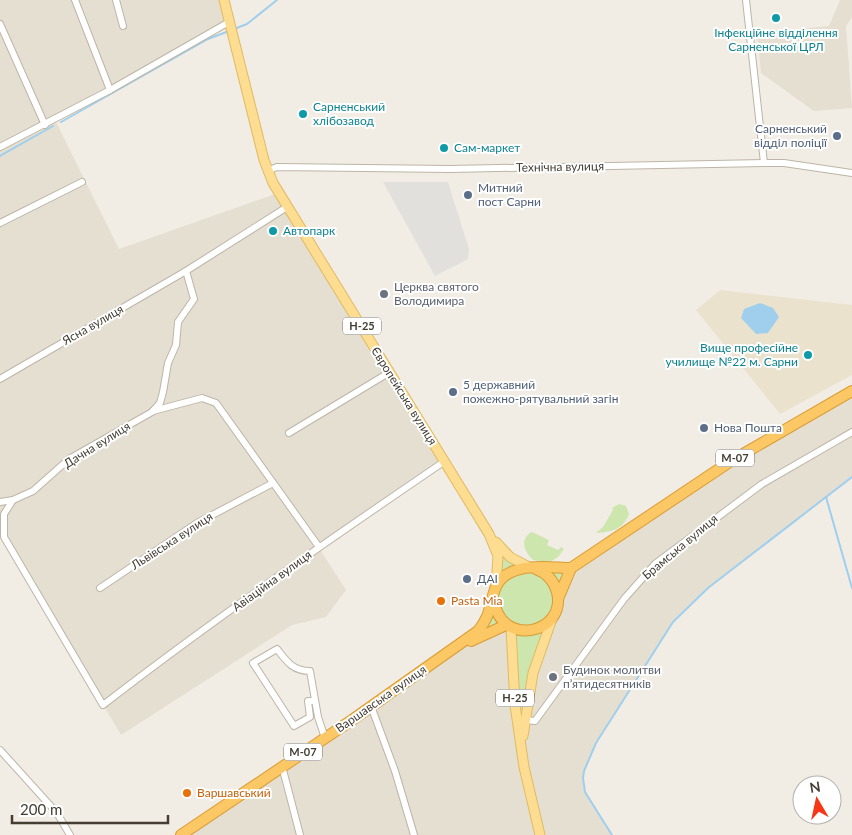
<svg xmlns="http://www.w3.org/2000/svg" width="852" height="835" font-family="Lato,sans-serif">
<rect width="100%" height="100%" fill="#f2ede4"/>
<g fill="#e5dfd2">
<path d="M0,0H224L229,22L55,120L119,249L278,193L445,461L319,548L346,590L326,617L292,625L121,735L4,537L0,520Z"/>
<path d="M840,0H852V17L846,26L852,108L814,111L761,73L757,33L829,26Z"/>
<path d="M852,391V477L708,588L687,607L673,622L596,743L584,771L583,785L585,792L612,835H181L456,647L506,625L529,691L571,568L622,533Z"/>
</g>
<path fill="#ebe2ce" d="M720,290L852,305V375L780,414L696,310Z"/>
<g fill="#cce6ad">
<path d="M619,504L626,506L629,514C623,530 611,532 596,533L603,527L613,510L612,508Z"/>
<path d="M532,532L549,540L547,545L558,550L561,547L564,549L558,557L548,563L533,560C524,551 519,539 532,532Z"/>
<path d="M495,545L516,561L571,568L538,657L523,748L511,628L478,631L491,610Z"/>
</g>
<path fill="#e2e0dc" d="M383,182H448L469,249L468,259L435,276Z"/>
<path fill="#a0cfee" d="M760,303L773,308L779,317L768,333L756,334L741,318L744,309Z"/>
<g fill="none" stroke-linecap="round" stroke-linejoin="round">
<g stroke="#a0cfee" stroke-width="2">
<path d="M234,29L247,24L277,0"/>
<path d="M61,122L208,39L229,31"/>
<path d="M0,156L53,126"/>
<path d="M826,497L852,588"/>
<path d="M612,835L585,792L583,778L584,771L596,743L673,622L708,588L852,477"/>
</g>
<defs>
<g id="minor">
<path d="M75,0L110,90"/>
<path d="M116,0L123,26"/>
<path d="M746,0L764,163"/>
<path d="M0,24L45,125"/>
<path d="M0,147L110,90L229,22"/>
<path d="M267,171L277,167L450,169L764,163H784L852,173"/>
<path d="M0,223L82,182"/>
<path d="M186,271L194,299L178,322L176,345L168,363L163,392L160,403L152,412L69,459L33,491L13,500L4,514V537L103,705C214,619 329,540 445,461"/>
<path d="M0,379L186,271L287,207"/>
<path d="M153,411L202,398L216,403L319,547"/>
<path d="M289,433L390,372"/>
<path d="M0,502L13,500"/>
<path d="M100,588L197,523L273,483"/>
<path d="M314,701H308L310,717L294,726L253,663L277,649C287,662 293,671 310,671L318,717L325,738"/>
<path d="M371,706L395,771L414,835"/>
<path d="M525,720L535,721L624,599L655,564L762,484L852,432"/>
<path d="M0,750L57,813L70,835"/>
<path d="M282,766L300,835"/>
</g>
<g id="major">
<path d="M224,0L264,160L273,183L489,534L498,556L496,586"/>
<path d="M496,542L510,557L529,567"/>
<path d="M511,628L515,705L524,767L540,835"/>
<path d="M523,736L533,673L553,616"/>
</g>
<g id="highway">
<path d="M571,568L731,461L852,391"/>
<path d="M558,599L571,568"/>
<path d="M494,601C501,648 567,634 557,592C554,581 547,573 536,569"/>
<path d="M471,641L506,625"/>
<path d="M181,835L352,720L478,631C491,615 489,606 495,589C506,560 547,568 571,568"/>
</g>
</defs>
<use href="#minor" stroke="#bdb5a7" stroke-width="8"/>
<use href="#major" stroke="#e1ba62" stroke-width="11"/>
<use href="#highway" stroke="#da9c35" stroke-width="12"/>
<use href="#minor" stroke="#fff" stroke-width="6"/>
<use href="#major" stroke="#fcdd92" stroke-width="9"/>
<use href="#highway" stroke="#fbc865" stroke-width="10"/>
</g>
<g fill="#0f9aa8" stroke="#fff" stroke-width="2">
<circle cx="776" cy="18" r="5"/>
<circle cx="303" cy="114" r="5"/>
<circle cx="444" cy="148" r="5"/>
<circle cx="273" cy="231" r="5"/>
<circle cx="808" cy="355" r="5"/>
</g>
<g fill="#5c6f8a" stroke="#fff" stroke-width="2">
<circle cx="837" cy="136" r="5"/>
<circle cx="468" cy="195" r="5"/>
<circle cx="453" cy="392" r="5"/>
<circle cx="704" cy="428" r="5"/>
<circle cx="467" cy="579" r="5"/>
</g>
<g fill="#6b7280" stroke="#fff" stroke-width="2">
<circle cx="384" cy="294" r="5"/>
<circle cx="553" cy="677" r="5"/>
</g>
<g fill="#e8710a" stroke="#fff" stroke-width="2">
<circle cx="441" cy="601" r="5"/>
<circle cx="187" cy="793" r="5"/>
</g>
<g text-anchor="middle" stroke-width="4" stroke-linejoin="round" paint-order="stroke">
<g fill="#fff" stroke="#7b7771" stroke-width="1">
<rect x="343" y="317.5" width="38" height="17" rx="4"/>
<rect x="716" y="449.5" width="38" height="17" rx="4"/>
<rect x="496" y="689.5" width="38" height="17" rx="4"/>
<rect x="284" y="743.5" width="38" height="17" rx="4"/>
</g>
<g font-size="11" font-weight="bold" fill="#433d34">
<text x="362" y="330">Н-25</text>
<text x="735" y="462">М-07</text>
<text x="515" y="702">Н-25</text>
<text x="303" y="756">М-07</text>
</g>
<g font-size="12" fill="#0d838f" stroke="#fff" text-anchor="start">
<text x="776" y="37" text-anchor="middle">Інфекційне відділення<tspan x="776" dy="14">Сарненської ЦРЛ</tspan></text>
<text x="313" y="111">Сарненський<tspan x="313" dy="14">хлібозавод</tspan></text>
<text x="454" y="152">Сам-маркет</text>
<text x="283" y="235">Автопарк</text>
<text x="798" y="352" text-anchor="end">Вище професійне<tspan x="798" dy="14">училище №22 м. Сарни</tspan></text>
</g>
<g font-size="12" fill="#4e5e75" stroke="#fff" text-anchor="start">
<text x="827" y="133" text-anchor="end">Сарненський<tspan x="827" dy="14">відділ поліції</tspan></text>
<text x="478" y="192">Митний<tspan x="478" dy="14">пост Сарни</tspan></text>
<text x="463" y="389">5 державний<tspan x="463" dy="14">пожежно-рятувальний загін</tspan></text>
<text x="714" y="432">Нова Пошта</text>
<text x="477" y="583">ДАІ</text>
</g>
<g font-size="12" fill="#433d34" stroke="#fff">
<text transform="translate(560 167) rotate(-1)" y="4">Технічна вулиця</text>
<text transform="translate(93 325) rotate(-30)" y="4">Ясна вулиця</text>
<text transform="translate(404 396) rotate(58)" y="4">Європейська вулиця</text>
<text transform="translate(97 445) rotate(-32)" y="4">Дачна вулиця</text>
<text transform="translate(172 541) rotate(-33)" y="4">Львівська вулиця</text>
<text transform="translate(680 547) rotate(-40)" y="4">Брамська вулиця</text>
<text transform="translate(272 581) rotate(-36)" y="4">Авіаційна вулиця</text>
<text transform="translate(381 699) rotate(-35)" y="4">Варшавська вулиця</text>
</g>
<g font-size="12" fill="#5b616d" stroke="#fff" text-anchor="start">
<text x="394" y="291">Церква святого<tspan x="394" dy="14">Володимира</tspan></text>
<text x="563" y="674">Будинок молитви<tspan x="563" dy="14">п’ятидесятників</tspan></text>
</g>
<g font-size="12" fill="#c56008" stroke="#fff" text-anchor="start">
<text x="451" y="605">Pasta Mia</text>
<text x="197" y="797">Варшавський</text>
</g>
</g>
<g transform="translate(817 800) rotate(351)"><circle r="24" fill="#ffffff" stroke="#b4b1ae"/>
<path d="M0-4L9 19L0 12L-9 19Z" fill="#f63616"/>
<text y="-8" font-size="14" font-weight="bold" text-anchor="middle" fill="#433d34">N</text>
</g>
<path d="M12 815v8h156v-8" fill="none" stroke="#433d34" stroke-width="2.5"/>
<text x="20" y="815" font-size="15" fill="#433d34" stroke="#ffffff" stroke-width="4" paint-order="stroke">200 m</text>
</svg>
